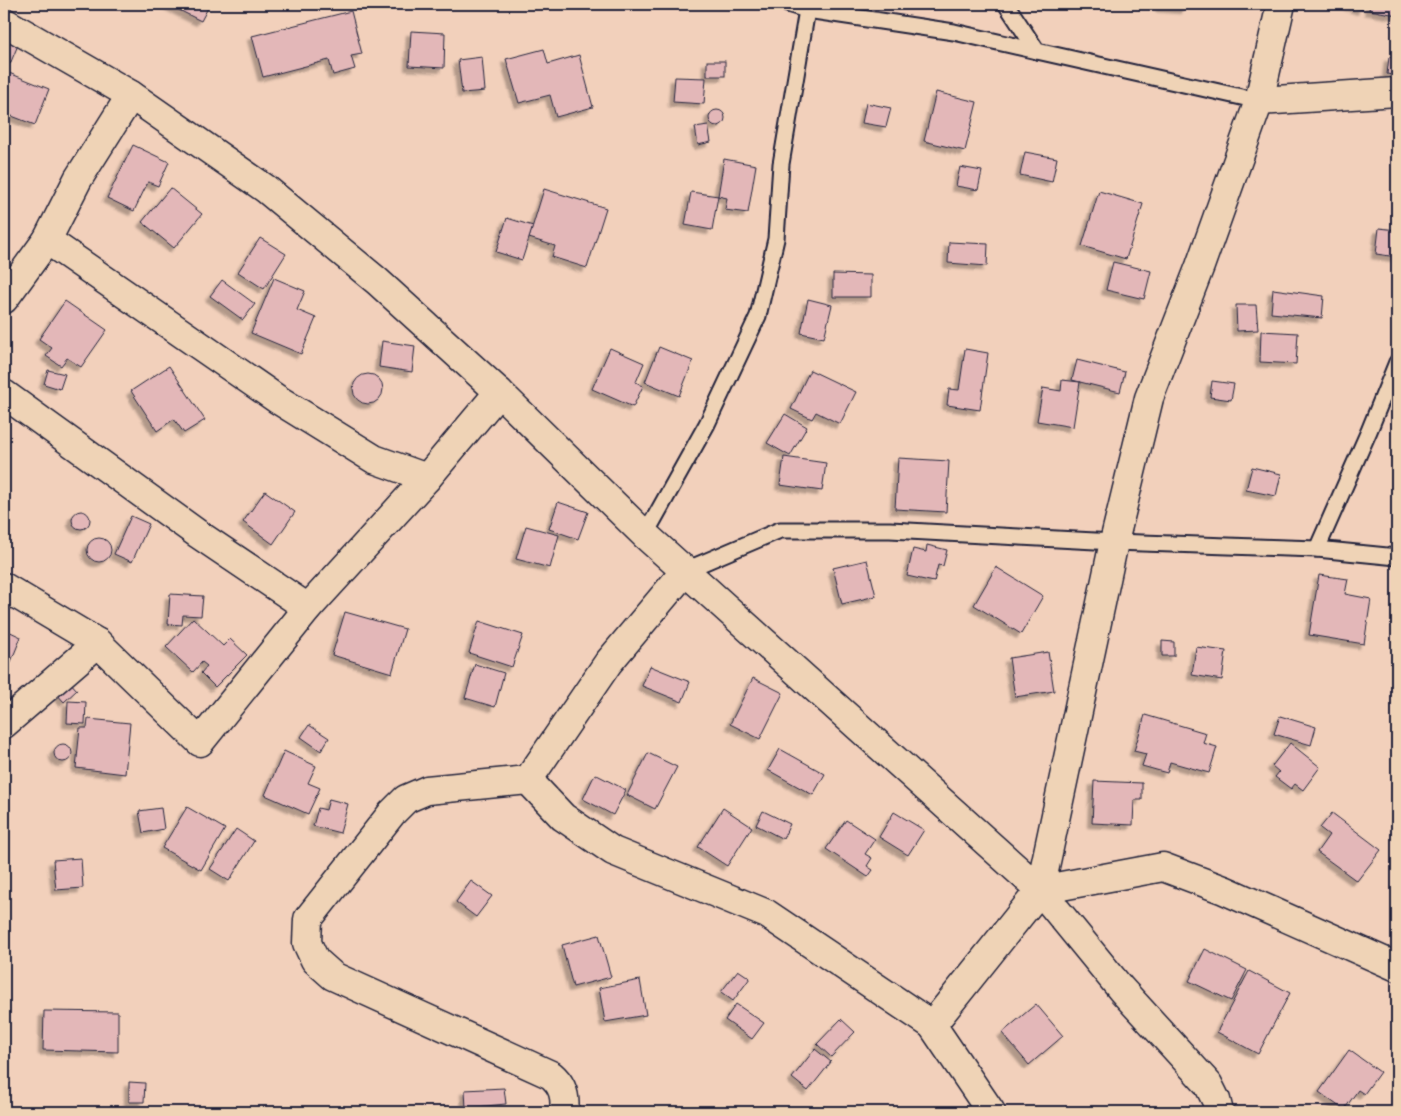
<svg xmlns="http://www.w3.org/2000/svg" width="1401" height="1116" font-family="Delius,sans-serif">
<defs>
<filter id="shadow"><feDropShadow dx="-4.5" dy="4.5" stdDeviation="1" flood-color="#0004"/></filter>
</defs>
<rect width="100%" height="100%" fill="#f2d0bb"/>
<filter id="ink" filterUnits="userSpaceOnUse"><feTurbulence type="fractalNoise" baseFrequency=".02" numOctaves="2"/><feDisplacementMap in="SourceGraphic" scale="10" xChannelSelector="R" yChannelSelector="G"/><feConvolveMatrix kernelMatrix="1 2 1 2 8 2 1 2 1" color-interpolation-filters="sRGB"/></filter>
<g filter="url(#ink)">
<g fill="#e3b7b8" stroke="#22223b" filter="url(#shadow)">
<path d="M167,4H210L201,21Z"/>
<path d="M1161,4H1186V9L1160,7Z"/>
<path d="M1348,4H1364L1362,10L1348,5Z"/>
<path d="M1370,4H1397V15L1369,10Z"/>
<path d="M351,11L362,54L351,56L355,69L333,75L329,60L263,77L252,36Z"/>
<path d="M4,31L21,38L10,64L4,61Z"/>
<path d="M411,31L445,33L444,68L409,66Z"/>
<path d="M544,49L548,64L579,55L593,107L556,117L550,95L519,103L506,59Z"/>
<path d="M482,57L485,91L462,93L458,60Z"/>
<path d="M1389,57L1397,58V76L1387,74Z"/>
<rect x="707" y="61" width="18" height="15"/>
<path d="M4,71L49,89L35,125L4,113Z"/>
<path d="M675,77L706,78L704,104L673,102Z"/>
<path d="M936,92L977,102L965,151L924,141Z"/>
<path d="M866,103L891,108L886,127L862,123Z"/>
<circle cx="717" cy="118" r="8"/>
<path d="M708,125L711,142L698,145L695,127Z"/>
<path d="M133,145L169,162L158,186L148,182L134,211L107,198Z"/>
<path d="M1025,152L1057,158L1052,182L1020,175Z"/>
<path d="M724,159L756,165L748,213L725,210L727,198L718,196Z"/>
<path d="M960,167L982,171L978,190L956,186Z"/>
<path d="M170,188L202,214L174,248L142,222Z"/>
<path d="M544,189L606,208L587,268L552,257L555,246L529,238Z"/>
<path d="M1099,191L1143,204L1126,259L1082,246Z"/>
<path d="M691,192L718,196L712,230L685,225Z"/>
<path d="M507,218L533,226L522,260L496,252Z"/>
<path d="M1379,228L1397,230V257L1376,254Z"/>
<path d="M260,238L286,254L264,289L238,272Z"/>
<path d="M949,242L988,244L987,266L948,263Z"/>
<path d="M1113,262L1151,271L1144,299L1106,290Z"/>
<path d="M833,274L871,275V297H833Z"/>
<path d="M274,278L305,291L297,310L316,318L301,354L251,333Z"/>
<path d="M222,280L255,304L243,320L210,296Z"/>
<path d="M1273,289L1324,296L1322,318L1271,313Z"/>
<path d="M808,299L832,305L824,338L801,333Z"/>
<path d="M65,301L107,330L81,367L67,358L61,366L46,356L52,348L39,339Z"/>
<path d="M1236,305H1256L1258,330L1237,331Z"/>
<path d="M1261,331L1298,333L1296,364L1260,362Z"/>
<path d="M382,341L415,346L412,372L379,367Z"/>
<path d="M659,347L693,361L679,396L645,382Z"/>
<path d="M610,348L644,363L636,382L643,386L633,407L592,389Z"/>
<path d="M965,349L988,353L980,410L947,405L949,389L959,390Z"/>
<path d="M1077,360L1125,372L1120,392L1072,380Z"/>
<path d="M169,366L205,420L184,433L174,419L157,431L131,391Z"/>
<path d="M48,370L65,374L60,389L44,384Z"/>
<path d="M810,370L856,392L840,424L816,412L812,419L791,409Z"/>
<circle cx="368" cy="389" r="15"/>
<path d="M1062,380L1080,382L1073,427L1037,421L1043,388L1061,391Z"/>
<path d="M1212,381L1234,384L1231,400L1210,397Z"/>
<path d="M785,414L807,427L790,456L767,443Z"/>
<path d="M784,457L826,463L822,491L780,485Z"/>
<path d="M898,458L949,461L946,512L895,509Z"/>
<path d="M1252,467L1281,474L1276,496L1246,490Z"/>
<path d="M265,491L295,512L273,544L243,522Z"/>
<path d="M558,502L588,512L578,539L549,529Z"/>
<circle cx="81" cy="520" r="9"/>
<path d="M131,516L149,524L132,562L114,554Z"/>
<path d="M526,526L559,535L550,568L516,559Z"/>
<circle cx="99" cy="550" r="12"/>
<path d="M927,545L947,550L943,566L938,565L934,582L907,576L913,549L926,552Z"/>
<path d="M867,560L876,596L842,604L833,568Z"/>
<path d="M996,567L1043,596L1021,634L974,605Z"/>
<path d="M1319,575L1348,579L1345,594L1371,599L1364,644L1309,635Z"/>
<path d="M170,594L203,596L201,616L183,615L182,625L168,624Z"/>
<path d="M345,612L405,629L392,673L332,655Z"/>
<path d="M193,618L223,646L230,639L247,655L215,687L201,673L207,666L202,662L193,672L166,647Z"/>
<path d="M479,621L523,635L512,667L469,653Z"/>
<path d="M4,629L21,637L4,679Z"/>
<path d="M1162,641L1174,642V656H1162Z"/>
<path d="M1196,647L1226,651L1222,680L1192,675Z"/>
<path d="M1048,652L1054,691L1015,697L1009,658Z"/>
<path d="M475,664L504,673L495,707L465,698Z"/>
<path d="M650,666L690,682L682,702L642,686Z"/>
<path d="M753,678L783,693L760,739L730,724Z"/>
<path d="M69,681L77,690L64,702L56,693Z"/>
<path d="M68,701L86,702L85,724L67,723Z"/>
<path d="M1145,715L1206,733L1203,743L1217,747L1209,773L1170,762L1167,773L1142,766L1146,754L1134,751Z"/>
<path d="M1280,716L1316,727L1311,745L1274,734Z"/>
<path d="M88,719L130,723L125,774L76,768L80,728H87Z"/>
<path d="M309,725L329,738L321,751L301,737Z"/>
<path d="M1290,743L1320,767L1303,790L1295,784L1291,789L1275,777L1279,772L1272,766Z"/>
<circle cx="63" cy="753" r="9"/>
<path d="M780,749L825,774L813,795L768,770Z"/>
<path d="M284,751L316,766L308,783L320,788L308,814L265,795Z"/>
<path d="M648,753L677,767L655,809L627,795Z"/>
<path d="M595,774L626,790L613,815L583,799Z"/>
<path d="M1094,781L1142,783V800H1134L1133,825L1092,823Z"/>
<path d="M329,799L348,804L340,833L313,826L318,808L326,810Z"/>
<path d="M187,807L225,829L201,870L162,848Z"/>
<path d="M161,808L164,829L143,833L139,811Z"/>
<path d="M723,808L752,827L727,866L698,847Z"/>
<path d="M763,811L790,824L783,839L756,825Z"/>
<path d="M894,812L924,830L908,855L879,837Z"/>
<path d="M1332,813L1381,850L1357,881L1317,852L1329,835L1320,828Z"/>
<path d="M846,820L875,839L865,854L872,858L867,866L873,870L868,877L826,849Z"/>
<path d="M236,829L254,841L229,881L210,869Z"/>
<path d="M81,858L83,888L56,890L53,860Z"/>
<path d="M471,881L492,896L476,917L456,902Z"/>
<path d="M599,935L611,977L573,987L562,945Z"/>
<path d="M1205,949L1247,970L1231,1001L1189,981Z"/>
<path d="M738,970L750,978L733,1001L721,992Z"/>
<path d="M1249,971L1290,993L1258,1054L1217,1032Z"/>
<path d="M640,980L646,1015L605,1022L599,988Z"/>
<path d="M736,1004L764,1023L752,1039L725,1020Z"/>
<path d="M1036,1004L1063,1036L1029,1065L1002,1033Z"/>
<path d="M44,1011L118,1012V1052L43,1050Z"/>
<path d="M841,1019L855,1032L831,1057L817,1044Z"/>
<path d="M815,1049L831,1062L808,1091L792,1078Z"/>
<path d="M1349,1050L1380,1072L1364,1094L1358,1090L1344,1110L1319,1092Z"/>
<path d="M129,1082L145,1083L144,1102H129Z"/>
<path d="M504,1088L506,1104L466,1108L465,1090Z"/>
</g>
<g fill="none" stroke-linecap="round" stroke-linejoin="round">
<defs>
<g id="service">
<path d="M787,4L807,10L954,32L1037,51"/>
<path d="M1006,4L1037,51L1259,101"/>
<path d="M645,535L707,424L758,316L776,239L781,164L807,10"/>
<path d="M1317,549L1369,431L1397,362"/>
<path d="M686,570L780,530H890L1114,542L1317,549L1397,557"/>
</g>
<g id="minor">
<path d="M4,22L131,95L266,189L377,281L499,392L645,535L1040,890L1163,867L1224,890L1397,967"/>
<path d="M1259,101L1397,92"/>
<path d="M47,240L277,399L374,459L427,478"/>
<path d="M4,299L47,240L78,179L131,95"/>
<path d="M4,394L198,534L308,608"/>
<path d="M4,587L98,643L200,742L308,608L427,478L499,392"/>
<path d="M4,724L98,643"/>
<path d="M528,780L427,790L406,799L392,813L308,919L307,943L315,960L333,976L551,1075C563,1085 566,1097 564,1112"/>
<path d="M528,780L563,817L613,851L767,914L932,1025L991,1112"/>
<path d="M528,780L608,663L686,570"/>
<path d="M932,1025L1040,890"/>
<path d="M1219,1112L1216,1100L1208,1084L1121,989L1040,890L1114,542L1149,398L1200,266L1259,101L1281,4"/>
</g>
</defs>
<use href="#service" stroke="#22223b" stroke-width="19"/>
<use href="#minor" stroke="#22223b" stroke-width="31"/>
<use href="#service" stroke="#efd3b6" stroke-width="15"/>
<use href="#minor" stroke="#efd3b6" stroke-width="28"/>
</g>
</g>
<rect width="1401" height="1116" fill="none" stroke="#efd3b6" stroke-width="20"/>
<rect x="10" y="10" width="1381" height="1096" fill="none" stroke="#22223b" stroke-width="2" filter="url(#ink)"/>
</svg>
